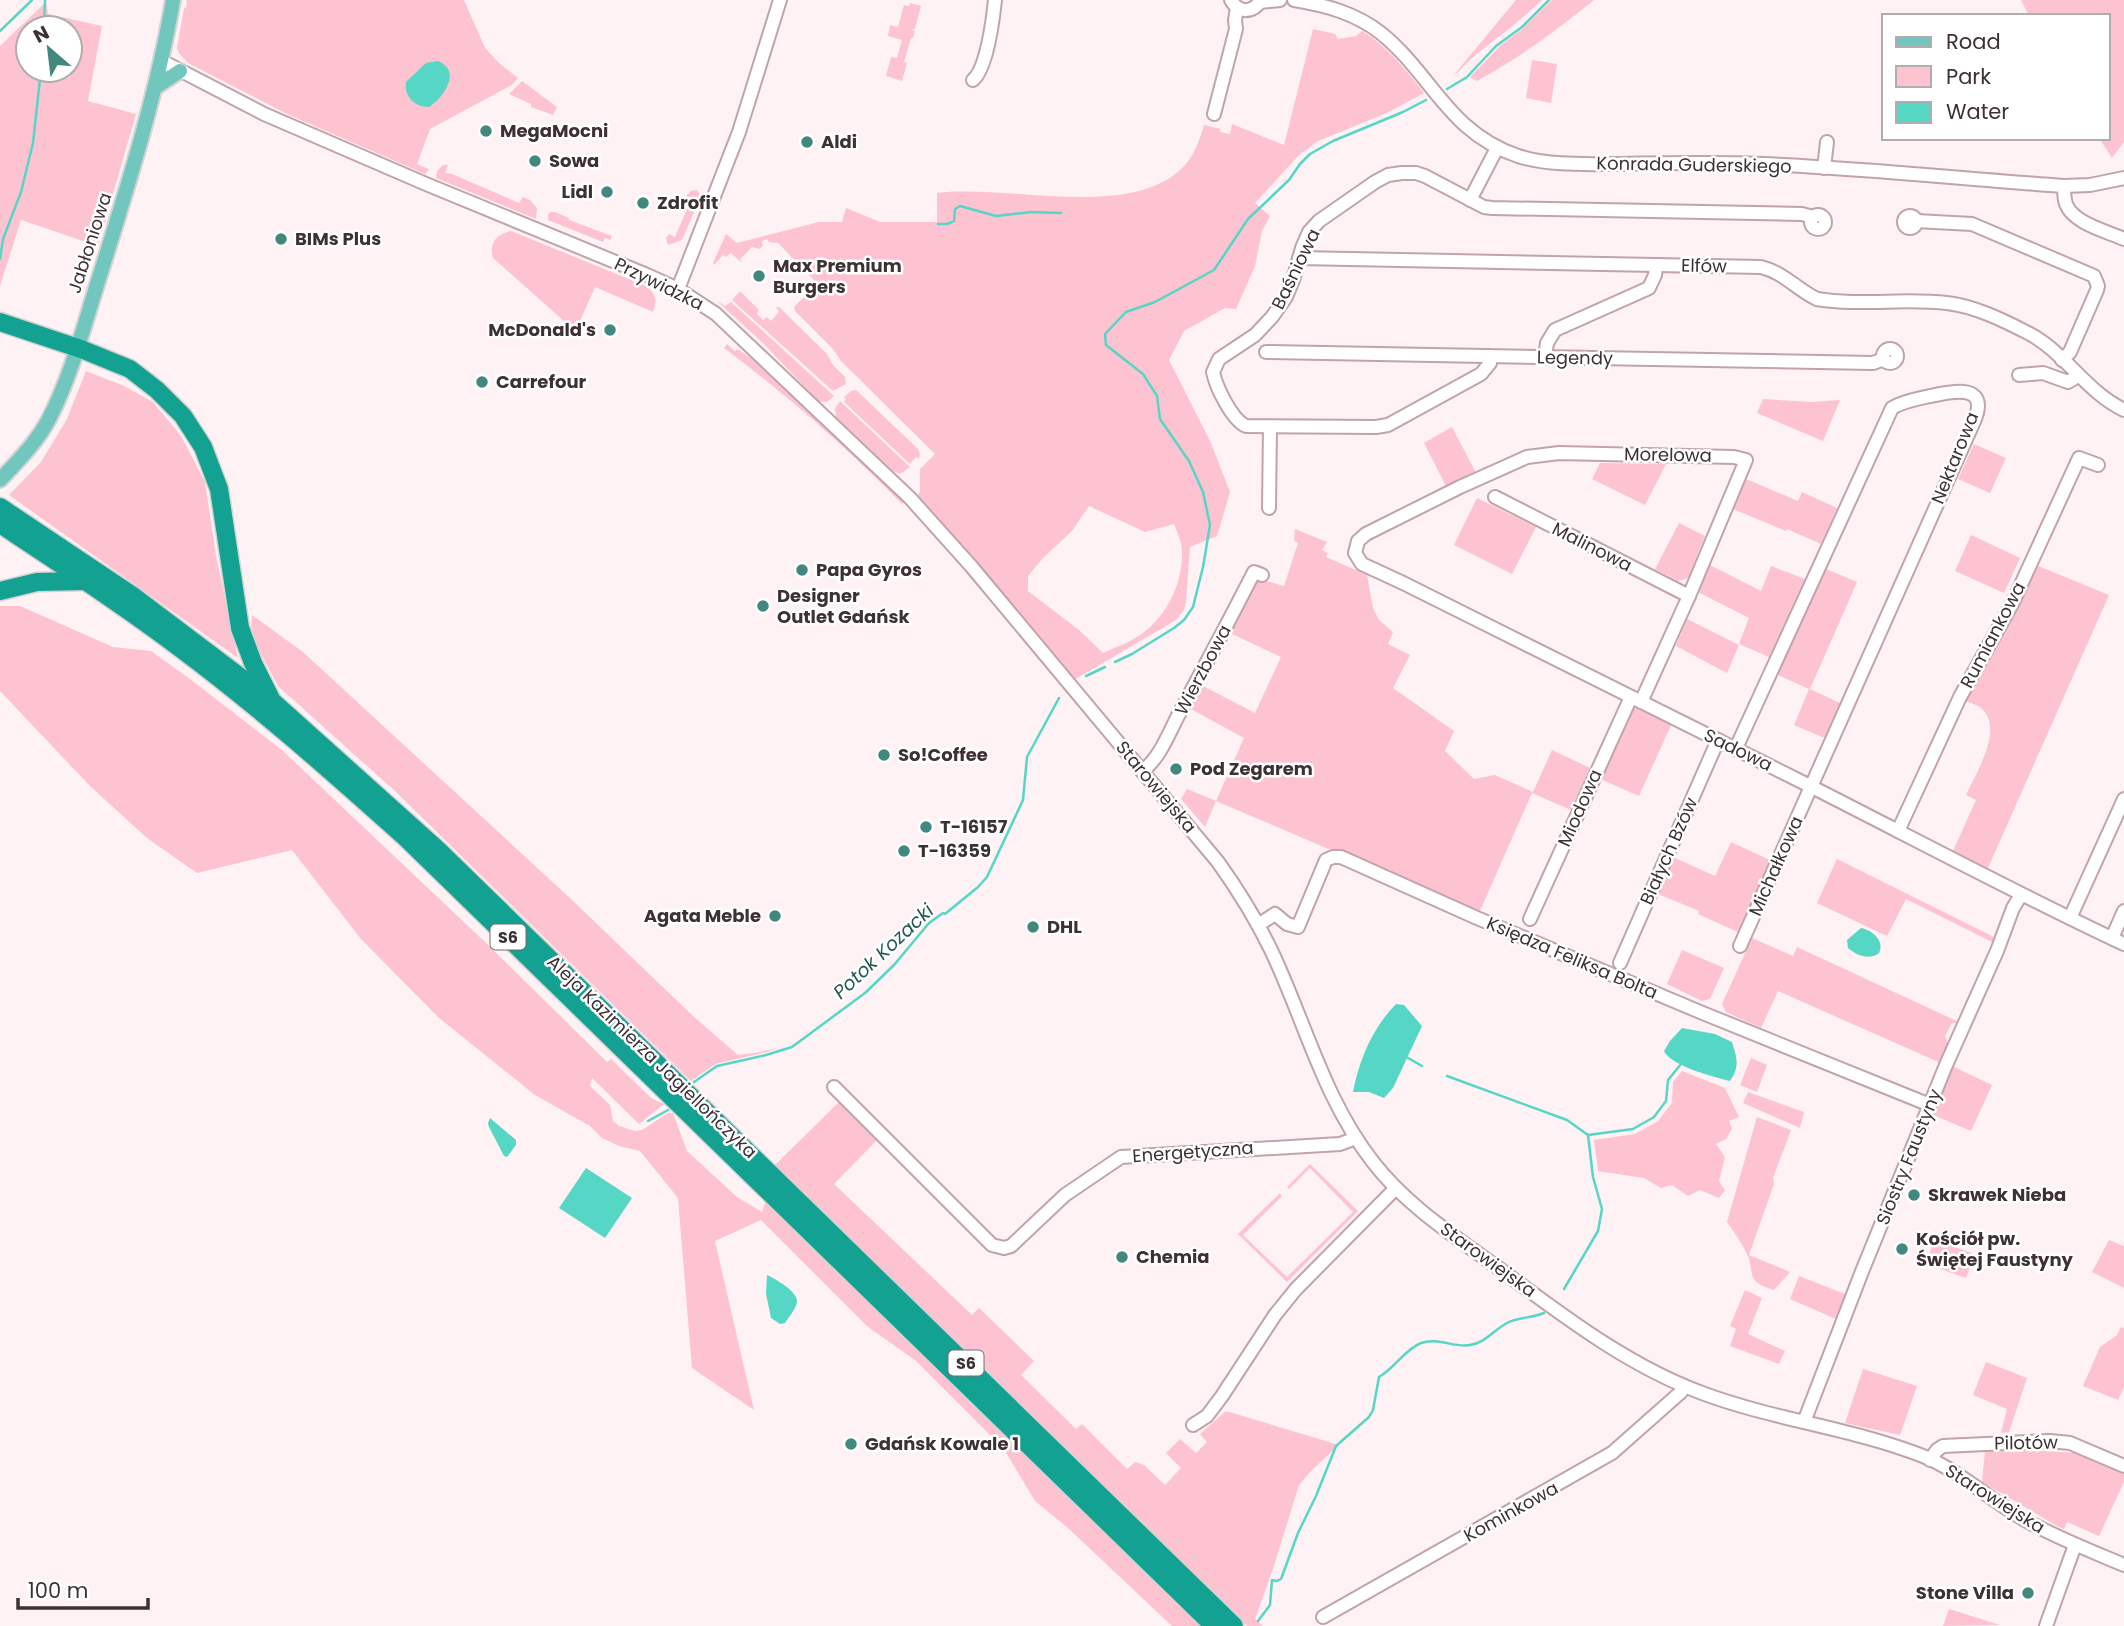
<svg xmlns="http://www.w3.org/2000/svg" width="2124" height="1626" font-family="Poppins,sans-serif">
<rect width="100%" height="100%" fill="#fef2f5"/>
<g fill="#fdc3d1" fill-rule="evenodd">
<path d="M186,0H464L485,48L499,63L518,78L512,85L430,129L417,164L429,169L425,174L287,114L188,63L179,53L177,48L184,8H186L187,2Z"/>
<path d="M1516,0H1542C1522,19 1500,36 1478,53C1469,60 1462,69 1453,76Z"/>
<path d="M1552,0H1594C1557,30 1519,58 1477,81L1470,77L1502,44L1521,30Z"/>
<path d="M2021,0H2124V142L2112,158L2099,138H2108V16H2029Z"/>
<path d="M46,2L48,14L102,26L88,101L136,114L98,246L21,220L0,286V46ZM28,28H70V70H28Z"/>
<path d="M910,3L921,6L915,29H912L915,31L913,38H911L904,62L907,63L902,81L886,76L891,57L897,58L902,40L888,36L890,25L898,27L904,5L909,6Z"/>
<path d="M1313,29L1335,34L1338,39L1356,36L1362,31C1387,46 1406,70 1424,93L1387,113L1318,141L1299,155L1255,203L1270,216L1262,231L1255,266L1236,309L1225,308L1184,331L1169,360L1211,443L1230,492L1217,536L1190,547L1186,602L1184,610L1176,620L1074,680L984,570L917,496L920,492V469L935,454L841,361L833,349L795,311L794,307L814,287L813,279L778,243L769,242L767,239L762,241L763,245L760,249L752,247L740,259L742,261L741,262L731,253L726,257L723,255L714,265L713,263L726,234L737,243L819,222H842L846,208L880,222H937V193C1006,184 1124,219 1179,171C1193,159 1199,142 1204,125L1221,129L1220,132L1230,134L1232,124L1284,145ZM1089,506L1145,532L1174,524C1177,532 1182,542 1182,551C1183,582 1168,614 1143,633C1131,642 1116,647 1103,653L1079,630L1028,591V576L1043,558L1072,531Z"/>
<path d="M1532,60L1557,64L1551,103L1526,98Z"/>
<path d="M522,81L557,107L553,115L531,107V104L509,94Z"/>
<path d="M443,165H448L445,173L452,174L519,203L523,197L530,200L537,208L536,219L436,178L437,171Z"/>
<path d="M697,190L701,196L682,240L668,245L666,238L669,234L675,237L691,200L685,197L691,191Z"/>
<path d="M550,212H555L569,218V220L612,236L610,240L605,238L603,242L548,220V215Z"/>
<path d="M511,231L646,286C656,295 658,299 653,312L595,287L577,328L573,329L493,258C489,243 496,234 511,231Z"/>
<path d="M740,291L759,310L757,314L763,320L767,317L771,321L779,312L776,307H779L827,354L833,365L845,377L846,384L833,391L733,301V299Z"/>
<path d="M717,301L725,306L731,302L834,396L827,402L818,401L764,344Z"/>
<path d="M727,344L735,351L738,349L760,365L904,502L902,504C847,448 787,395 724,348Z"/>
<path d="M86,371L122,385L153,402L181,436L205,482L216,556L238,658L9,495L41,462L67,419Z"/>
<path d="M856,390L918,449L920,454L919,459L916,457L910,464L844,402L846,399L844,397L851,391Z"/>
<path d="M1763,399L1811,402L1840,400L1823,441L1757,413Z"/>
<path d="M840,401L910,467L900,474L893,471L836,417L835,408Z"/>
<path d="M1452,427L1476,473L1447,488L1424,443Z"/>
<path d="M1974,444L2006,458L1990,493L1958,479Z"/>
<path d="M1600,463L1666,464L1645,505L1592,479Z"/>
<path d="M1746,479L1798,501L1802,492L1837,508L1821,544L1787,529L1786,531L1733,509Z"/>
<path d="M1477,498L1536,527L1512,574L1454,545Z"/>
<path d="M1679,523L1705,536L1688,578L1678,581L1655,569Z"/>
<path d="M1295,529L1327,542L1322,550L1328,553L1326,557L1367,575L1373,608L1379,620L1393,632L1388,644L1410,655L1393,688L1454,731L1445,751L1474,779L1495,775L1533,792L1552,750L1590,768L1571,810L1532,793L1479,913L1216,801L1205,827L1181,799L1187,789L1216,801L1244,738L1189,708L1201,685L1255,713L1281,657L1230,633L1255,582L1260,579L1284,586L1298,543L1294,541Z"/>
<path d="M1971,535L2020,558L2004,593L1955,571Z"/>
<path d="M1710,565L1761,591L1771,566L1805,579L1769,657L1739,644L1749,618L1698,592Z"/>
<path d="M2036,565L2109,595L1988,868L1953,851L1976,800L1966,795C1976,773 2005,728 1981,708C1978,705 1970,703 1966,701Z"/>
<path d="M1824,568L1857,582L1810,689L1842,704L1827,739L1794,725L1809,689L1776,674Z"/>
<path d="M0,606H20L113,647L151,651L190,679L282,750L485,942L607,1062L611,1059L651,1098L664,1104L639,1124L592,1078L590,1086L610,1105L613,1121L619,1126L635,1131L642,1130L668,1113H673L687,1151L737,1197L762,1212L766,1201L1201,1626H1172L1068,1528L1035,1501L1005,1451L993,1438L915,1360L868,1327L761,1220L715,1241L754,1410L692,1368L678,1198L640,1151L619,1146L602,1138L590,1126L535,1095L438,1017L361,939L292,850L197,873L147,838L90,786L0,691Z"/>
<path d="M252,615L303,652L572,900L693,1016L738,1055L761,1052L779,1047L767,1052L715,1064L691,1081L396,792L278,686L251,635Z"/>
<path d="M1687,619L1739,645L1727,673L1676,646Z"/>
<path d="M1639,707L1672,723L1639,796L1600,779L1631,710Z"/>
<path d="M1731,842L1772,861L1740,933L1698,914L1699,911L1658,894L1675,858L1715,876Z"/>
<path d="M1837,859L1998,939L1996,944L1906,899L1887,936L1817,903Z"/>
<path d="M1752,938L1793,956L1797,947L1961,1023H1952L1945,1036L1950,1049L1943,1064L1778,991L1761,1028L1726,1012L1722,1004Z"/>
<path d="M1682,950L1724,968L1710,999L1702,1001L1667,984Z"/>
<path d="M1751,1058L1767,1065L1757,1092L1740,1085Z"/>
<path d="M1950,1065L1992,1085L1971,1131L1931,1114Z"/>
<path d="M1682,1071L1725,1088L1739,1117L1729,1121L1732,1129L1726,1139L1716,1144L1725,1157L1719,1181L1725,1190L1719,1198L1700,1190L1688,1196L1672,1185L1661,1188L1644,1178L1598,1171L1594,1140L1635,1134L1658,1121L1672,1103L1673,1082Z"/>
<path d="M1748,1092L1804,1112L1800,1128L1743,1103Z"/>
<path d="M839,1102L877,1140L834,1184L972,1315L979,1308L1034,1361L1021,1375L1076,1429L1082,1424L1127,1469L1135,1462L1144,1465L1165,1485L1181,1468L1166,1453L1180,1439L1196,1453L1207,1442L1200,1434L1226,1411L1339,1445L1311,1471L1299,1485L1273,1569L1255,1619L1263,1626H1247L773,1167Z"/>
<path d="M1757,1117L1791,1130L1773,1178L1774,1184L1749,1255L1790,1272L1774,1290C1742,1281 1757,1271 1746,1252C1741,1242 1734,1232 1727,1222Z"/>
<path d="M1310,1164L1358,1211L1287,1282L1238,1234L1280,1193L1282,1196L1243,1235L1287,1277L1353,1212L1310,1168L1289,1189L1287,1187Z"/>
<path d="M1934,1240L1975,1254L1966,1278L1926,1264Z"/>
<path d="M2109,1240L2124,1246V1288L2092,1272Z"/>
<path d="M1799,1276L1845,1294L1836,1319L1790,1299Z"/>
<path d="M1745,1290L1762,1298L1748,1334L1785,1351L1779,1364L1730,1346L1736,1329L1730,1326Z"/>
<path d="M2121,1327L2124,1328V1387L2118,1400L2083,1386L2100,1347L2117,1335Z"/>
<path d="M1986,1362L2027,1378L2009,1432L2001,1433L2007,1409L1973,1395Z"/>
<path d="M1863,1369L1917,1386L1900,1435L1845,1423Z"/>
<path d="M2024,1450L2082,1453L2124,1470V1482L2099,1536L2067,1522L2064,1529L2057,1526L1982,1482L1985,1451L2023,1452Z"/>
<path d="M1949,1609L2000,1625L1943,1626Z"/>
</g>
<g fill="#56d6c5">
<path d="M438,61C462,71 444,97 429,107C414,107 404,96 406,82L426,63Z"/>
<path d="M1861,928C1872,930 1885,941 1879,953C1869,961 1856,955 1848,948L1847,940Z"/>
<path d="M1396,1004L1404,1005L1422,1026L1393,1088L1384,1098L1369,1092H1353C1359,1060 1373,1027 1396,1004Z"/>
<path d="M1682,1028L1715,1034L1732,1042C1737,1058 1740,1067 1730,1081C1714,1077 1671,1066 1664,1051L1670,1041Z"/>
<path d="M490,1118L516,1140V1145L507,1157L504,1156L489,1127L488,1123Z"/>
<path d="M586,1168L632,1198L605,1238L559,1208Z"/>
<path d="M767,1275C775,1279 798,1291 797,1302C796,1309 788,1318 785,1323L780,1324L771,1318L766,1294Z"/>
</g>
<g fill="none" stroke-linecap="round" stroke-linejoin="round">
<g stroke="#56d6c5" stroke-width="2.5">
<path d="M44,28L45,0"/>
<path d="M0,31L32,0"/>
<path d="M1447,89L1467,77L1496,46L1522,27L1549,0"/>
<path d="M938,224H947L954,221L955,209L960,206L996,216L1031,212L1061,213"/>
<path d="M0,259L3,239L21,192L33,143L41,70"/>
<path d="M1115,662L1132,654L1174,628L1184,620L1193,607L1203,567L1210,525L1203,492L1189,461L1160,419L1157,396L1143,374L1106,345L1105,334L1126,312L1155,302L1214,270L1248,219L1289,180L1300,164L1310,154L1333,141L1403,112L1426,100"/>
<path d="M1086,676L1105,667"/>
<path d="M1408,1058L1422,1066"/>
<path d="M1447,1076L1567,1120L1588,1135L1633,1129L1654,1117L1666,1101L1668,1080L1681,1064"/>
<path d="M694,1082L717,1066L766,1055L792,1047L865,993L894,965L929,923L943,913L945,914L978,887L987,877L1023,800L1027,757L1059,698"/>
<path d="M648,1121L668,1110"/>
<path d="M1564,1289L1598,1231L1602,1209L1593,1177L1588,1135"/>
<path d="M1258,1621L1270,1605L1272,1580L1277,1581L1281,1579L1298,1533L1316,1496L1336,1446L1369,1417L1373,1410L1379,1377C1395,1368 1404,1350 1421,1343C1438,1337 1454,1348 1470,1345C1485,1343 1494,1330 1507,1323C1519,1317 1532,1318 1544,1313"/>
</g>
<defs>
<g id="minor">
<path d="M1231,0C1239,14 1253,13 1261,0"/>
<path d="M1294,0C1325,5 1356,13 1382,34C1433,76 1448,132 1518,156C1550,166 1586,164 1619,164C1666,163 1714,162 1762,164C1863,168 1963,179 2064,186L2090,185L2124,178"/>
<path d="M1260,2L1280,0"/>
<path d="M162,61L264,114L426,184L647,275L678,289L716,314L910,498L971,566L1218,862C1238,890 1256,919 1271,950C1305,1021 1323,1098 1373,1162C1406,1205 1453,1235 1497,1267C1561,1314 1626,1365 1702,1393C1774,1420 1852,1428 1923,1456C1960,1471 1990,1500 2025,1520C2057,1538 2091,1551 2124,1565"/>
<path d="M973,80C987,68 993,19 995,0"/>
<path d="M1214,114L1236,29L1235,20L1237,8"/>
<path d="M1824,168L1827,142"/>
<path d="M2064,186C2064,192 2064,198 2066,204C2073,223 2106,231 2124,239"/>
<path d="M1470,200L1497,148"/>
<circle cx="1818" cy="222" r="7"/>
<circle cx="1910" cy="222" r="6"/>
<path d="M1916,221L1972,224L2094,276L2098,286L2097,290L2070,352L2062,360"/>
<path d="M1299,258L1761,267C1785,273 1796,289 1817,299C1860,306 1904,298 1947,303C1974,306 2003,320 2028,333C2065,352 2085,391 2124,410"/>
<path d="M678,289L739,132L780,0"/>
<circle cx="1890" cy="356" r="7"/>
<path d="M1266,352L1873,363L1884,359"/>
<path d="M1490,356V363L1481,374L1388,425L1376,427L1246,426C1232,420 1216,387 1213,372L1219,359L1255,335L1272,317L1286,297L1293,280L1302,248L1309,232L1319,221L1375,182L1388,175L1402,173H1416L1425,176L1484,207L1492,208L1802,214L1813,217"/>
<path d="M1545,357L1547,343L1555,330L1649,288L1655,275L1656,266"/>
<path d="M2019,375L2043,373L2068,382L2078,376"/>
<path d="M1495,497L1689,596"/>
<path d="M1269,508L1270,427"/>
<path d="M1641,702L1689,596L1746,460L1734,457L1559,453L1527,457L1460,487L1366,534L1358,541L1355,553L1362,564L1401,582C1536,650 1672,716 1808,785C1913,838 2017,894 2124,944"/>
<path d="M1736,748L1892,408C1903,401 1917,399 1930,396C1950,392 1989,382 1975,419L1740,946"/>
<path d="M1142,771C1160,759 1170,730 1180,712C1205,666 1230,619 1254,572L1262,575"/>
<path d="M1898,831L1960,697L2013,602L2079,458L2098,465"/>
<path d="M2070,918L2124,799"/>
<path d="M1530,919L1631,697"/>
<path d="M1258,925L1275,914L1287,924L1298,927L1326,860L1333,857H1341L1477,918L1705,1014L1930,1105"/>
<path d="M2112,938L2124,911"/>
<path d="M1620,963L1718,740"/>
<path d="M834,1087L992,1245L1004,1248L1011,1246L1065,1195L1121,1157L1340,1144L1356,1138"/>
<path d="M1804,1422L1861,1274L1946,1065L1997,951L2013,908L2021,895"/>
<path d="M1193,1425L1207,1416L1222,1396L1275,1315L1296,1289L1396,1188"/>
<path d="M1930,1460L1937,1450L1943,1446L2050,1441L2070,1443L2124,1466"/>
<path d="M1323,1617L1612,1453L1681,1392L1684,1386"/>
<path d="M2046,1626L2075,1545"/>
</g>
<g id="major">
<path d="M156,87L180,71"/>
<path d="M0,480C18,461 38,441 50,417C73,372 85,321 101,272C129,182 157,93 173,0"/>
</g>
<g id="highway">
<path d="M0,322L81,349L130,369L157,390L183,416L203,447L219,489L240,628L253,663L270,697"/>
<path d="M0,507L133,596L272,701L438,850L1234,1626"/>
<path d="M0,524C59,563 119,602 176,645C257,705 331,771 406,838L1214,1626"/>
<path d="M0,591L37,582L86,581"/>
</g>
</defs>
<use href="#minor" stroke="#c0a4ab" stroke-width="16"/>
<use href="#major" stroke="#d4d2d2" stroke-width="18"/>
<use href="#highway" stroke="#d4d2d2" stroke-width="21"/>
<use href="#minor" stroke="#fff" stroke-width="12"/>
<use href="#major" stroke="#71c7be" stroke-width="14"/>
<use href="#highway" stroke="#13a192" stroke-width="18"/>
</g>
<g fill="#43887e" stroke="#fff" stroke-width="2.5">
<circle cx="486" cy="131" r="7"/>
<circle cx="807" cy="142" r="7"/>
<circle cx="535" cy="161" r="7"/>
<circle cx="607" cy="192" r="7"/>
<circle cx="643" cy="203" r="7"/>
<circle cx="281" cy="239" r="7"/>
<circle cx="759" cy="276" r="7"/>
<circle cx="610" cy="330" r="7"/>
<circle cx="482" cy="382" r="7"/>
<circle cx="802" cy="570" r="7"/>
<circle cx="763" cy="606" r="7"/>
<circle cx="884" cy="755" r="7"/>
<circle cx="1176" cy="769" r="7"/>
<circle cx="926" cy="827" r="7"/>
<circle cx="904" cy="851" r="7"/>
<circle cx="775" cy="916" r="7"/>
<circle cx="1033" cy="927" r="7"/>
<circle cx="1914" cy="1195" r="7"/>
<circle cx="1902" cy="1249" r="7"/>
<circle cx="1122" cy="1257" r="7"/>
<circle cx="851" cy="1444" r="7"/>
<circle cx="2028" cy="1593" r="7"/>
</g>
<g text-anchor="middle" stroke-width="5" stroke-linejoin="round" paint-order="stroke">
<g fill="#fff" stroke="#776f71" stroke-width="2">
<rect x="490.5" y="924.5" width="35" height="25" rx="5"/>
<rect x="948.5" y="1350.5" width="35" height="25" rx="5"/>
</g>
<g font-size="16" font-weight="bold" fill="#3d3134">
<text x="508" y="943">S6</text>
<text x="966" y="1369">S6</text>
</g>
<g font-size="18" font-weight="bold" fill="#3d3134" stroke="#fff" text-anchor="start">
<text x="500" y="137">MegaMocni</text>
<text x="821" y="148">Aldi</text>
<text x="549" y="167">Sowa</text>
<text x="593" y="198" text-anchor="end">Lidl</text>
<text x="657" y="209">Zdrofit</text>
<text x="295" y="245">BIMs Plus</text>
<text x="773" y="272">Max Premium<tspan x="773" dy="21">Burgers</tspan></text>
<text x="596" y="336" text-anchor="end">McDonald's</text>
<text x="496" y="388">Carrefour</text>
<text x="816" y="576">Papa Gyros</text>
<text x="777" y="602">Designer<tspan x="777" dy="21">Outlet Gdańsk</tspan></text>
<text x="898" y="761">So!Coffee</text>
<text x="1190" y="775">Pod Zegarem</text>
<text x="940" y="833">T-16157</text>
<text x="918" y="857">T-16359</text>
<text x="761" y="922" text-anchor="end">Agata Meble</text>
<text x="1047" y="933">DHL</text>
<text x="1928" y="1201">Skrawek Nieba</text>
<text x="1916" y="1245">Kościół pw.<tspan x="1916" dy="21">Świętej Faustyny</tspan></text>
<text x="1136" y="1263">Chemia</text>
<text x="865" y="1450">Gdańsk Kowale 1</text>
<text x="2014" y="1599" text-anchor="end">Stone Villa</text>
</g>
<g font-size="18" fill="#3d3134" stroke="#fff">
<text transform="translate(1694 165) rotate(1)" y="6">Konrada Guderskiego</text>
<text transform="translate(90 243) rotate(-72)" y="6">Jabłoniowa</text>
<text transform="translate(1704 266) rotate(1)" y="6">Elfów</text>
<text transform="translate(1296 269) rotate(-64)" y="6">Baśniowa</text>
<text transform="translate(659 284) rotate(26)" y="6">Przywidzka</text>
<text transform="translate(1575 358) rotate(1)" y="6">Legendy</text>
<text transform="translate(1668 455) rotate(1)" y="6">Morelowa</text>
<text transform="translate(1955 458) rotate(-68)" y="6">Nektarowa</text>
<text transform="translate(1592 547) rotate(27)" y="6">Malinowa</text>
<text transform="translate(1993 635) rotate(-62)" y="6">Rumiankowa</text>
<text transform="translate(1203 670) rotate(-62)" y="6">Wierzbowa</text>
<text transform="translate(1738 750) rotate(26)" y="6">Sadowa</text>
<text transform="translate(1156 787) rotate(50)" y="6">Starowiejska</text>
<text transform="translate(1580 808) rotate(-66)" y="6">Miodowa</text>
<text transform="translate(1669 851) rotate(-66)" y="6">Białych Bzów</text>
<text transform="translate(1776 866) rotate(-66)" y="6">Michałkowa</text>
<text transform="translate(1572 958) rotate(23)" y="6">Księdza Feliksa Bolta</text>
<text transform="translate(652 1057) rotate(44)" y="6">Aleja Kazimierza Jagiellończyka</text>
<text transform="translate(1193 1152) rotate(-4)" y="6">Energetyczna</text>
<text transform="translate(1909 1157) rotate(-68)" y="6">Siostry Faustyny</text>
<text transform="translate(1488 1260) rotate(36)" y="6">Starowiejska</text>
<text transform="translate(2026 1443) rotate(-1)" y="6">Pilotów</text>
<text transform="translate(1995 1499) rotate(32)" y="6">Starowiejska</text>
<text transform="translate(1511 1512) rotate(-29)" y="6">Kominkowa</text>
</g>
<g font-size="19" font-style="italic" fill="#255a53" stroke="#fff">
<text transform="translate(883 951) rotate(-43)" y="7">Potok Kozacki</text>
</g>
</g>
<rect x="1882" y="14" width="228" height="126" fill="#ffffff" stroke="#b1adae" stroke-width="2"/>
<rect x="1896" y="37" width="35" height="10" fill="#71c7be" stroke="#b1adae" stroke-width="2"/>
<text x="1946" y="49" font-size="21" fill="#3d3134">Road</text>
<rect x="1896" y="66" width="35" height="21" fill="#fdc3d1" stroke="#b1adae" stroke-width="2"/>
<text x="1946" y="84" font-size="21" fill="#3d3134">Park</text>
<rect x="1896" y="102" width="35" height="21" fill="#56d6c5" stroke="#b1adae" stroke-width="2"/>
<text x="1946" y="119" font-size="21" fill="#3d3134">Water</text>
<g transform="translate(49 49) rotate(332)"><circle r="33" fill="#ffffff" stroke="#b1adae" stroke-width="2"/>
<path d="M0-5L12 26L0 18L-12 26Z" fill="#43887e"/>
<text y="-10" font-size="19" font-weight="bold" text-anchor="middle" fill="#3d3134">N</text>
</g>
<path d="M18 1598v10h130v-10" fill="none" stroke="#3d3134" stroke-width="3.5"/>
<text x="28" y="1598" font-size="21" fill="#3d3134" stroke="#ffffff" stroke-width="5" paint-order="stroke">100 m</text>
</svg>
